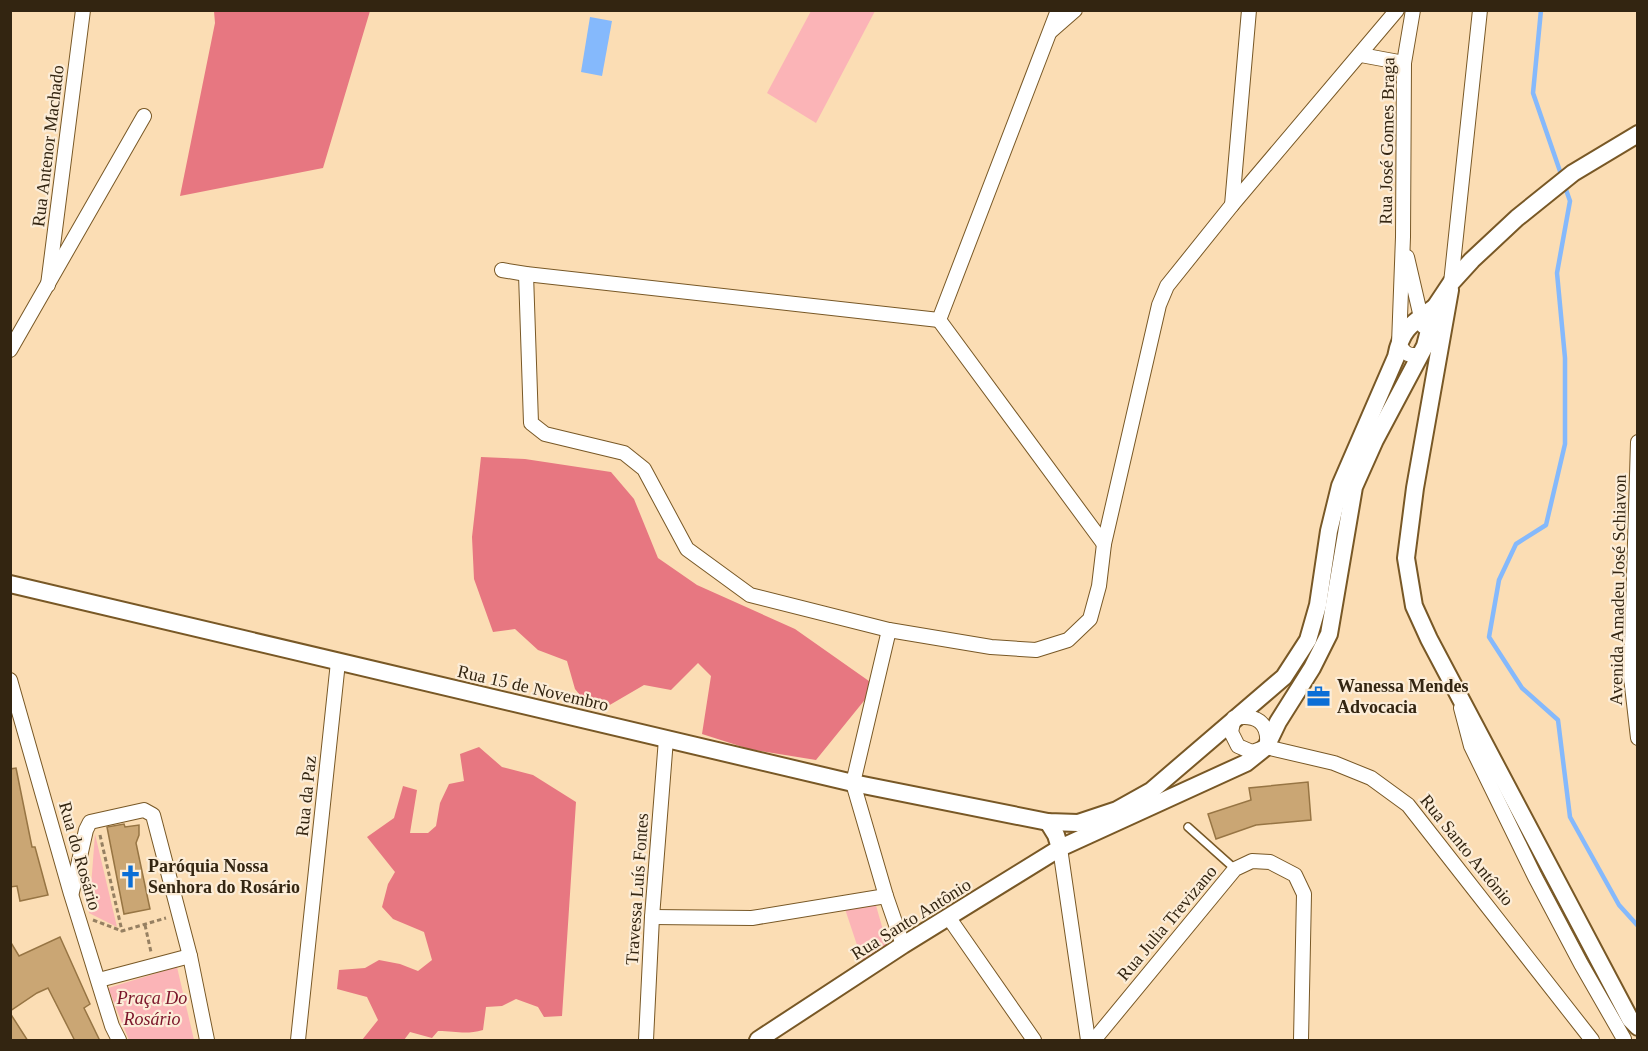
<svg xmlns="http://www.w3.org/2000/svg" width="1648" height="1051" font-family="Georgia,serif">
<rect width="100%" height="100%" fill="#fbddb4"/>
<g fill="#fbb4b7">
<path d="M811,11H875L816,123L767,93Z"/>
<path d="M95,834L117,927L89,913Z"/>
<path d="M875,902L889,951L864,966L845,909Z"/>
<path d="M177,967L194,1040H129L108,988Z"/>
</g>
<g fill="#e77781">
<path d="M214,11H370L323,168L180,196L215,23Z"/>
<path d="M481,457L525,459L611,472L634,499L658,558L697,585L795,629L876,686L816,760L749,749L702,734L711,676L698,663L671,690L644,685L608,706L592,710L575,689L567,661L538,650L515,629L493,632L474,579L472,537Z"/>
<path d="M479,747L502,767L533,775L576,802L562,1016L544,1017L538,1007L516,999L502,1006L486,1007L483,1030C465,1035 456,1031 438,1031L432,1038L410,1032L404,1040H362L378,1020L367,997L337,989L339,970L365,968L379,960L400,964L418,971L432,960L424,932L393,919L382,907L388,884L395,872L367,837L394,818L403,786L417,790L410,833H428L436,826L440,803L449,784L464,781L460,754Z"/>
</g>
<path fill="#85b9fc" d="M590,17L612,21L602,76L581,72Z"/>
<g fill="none" stroke-linecap="round" stroke-linejoin="round">
<g stroke="#85b9fc" stroke-width="4.5">
<path d="M1541,10L1533,93L1562,177"/>
<path d="M1564,184L1570,201L1557,273L1565,358V444L1546,525L1516,544L1499,580L1489,637L1522,688L1558,720L1570,817L1619,905L1638,926"/>
</g>
</g>
<g fill="#caa674" stroke="#977544" stroke-width="1.5">
<path d="M16,768L32,847H35L48,895L20,901L17,886L10,887V769Z"/>
<path d="M1308,782L1311,820L1256,825L1216,839L1208,814L1251,800L1249,788Z"/>
<path d="M124,824L125,827L139,825V835L136,843L150,909L124,914L107,827Z"/>
<path d="M60,937L90,1004L84,1008L100,1041H75L48,988L37,993L10,1011V941L19,956Z"/>
<path d="M10,1013L28,1041H10Z"/>
</g>
<g fill="none" stroke-linecap="round" stroke-linejoin="round">
<defs>
<path id="service" d="M1188,827L1235,869"/>
<g id="minor">
<path d="M1413,10L1404,63L1403,237L1399,344C1405,354 1409,357 1421,354"/>
<path d="M1051,31L1075,10"/>
<path d="M1361,55L1404,63"/>
<path d="M1232,205L1249,10"/>
<path d="M1407,257L1423,326"/>
<path d="M502,270L526,274L939,320L1058,10"/>
<path d="M526,274L531,423L545,434L624,453L644,469L687,549L750,595L889,630L991,647L1036,650L1068,640L1090,619L1099,586L1104,544L1159,305L1167,286L1232,205L1397,10"/>
<path d="M1451,283L1480,10"/>
<path d="M48,285L83,10"/>
<path d="M939,320L1104,544"/>
<path d="M10,350L144,116"/>
<path d="M1638,442L1631,677L1638,738"/>
<path d="M889,630L853,783L886,896L903,945"/>
<path d="M10,680L71,894L112,1026L119,1040"/>
<path d="M1461,708L1471,746L1535,877L1581,964L1624,1039"/>
<path d="M1267,745C1269,722 1256,714 1234,718L1231,732L1238,746L1252,752L1266,747L1334,763L1371,778L1408,805L1592,1040"/>
<path d="M1060,848L1088,1040"/>
<path d="M72,892L86,830L90,822L144,810L153,815L190,956L207,1040"/>
<path d="M652,917L752,918L886,896"/>
<path d="M949,918L1034,1040"/>
<path d="M99,980L190,956"/>
<path d="M298,1040L338,662"/>
<path d="M646,1040L652,917L666,739"/>
<path d="M1094,1040L1235,869L1252,861L1270,862L1295,875L1304,894L1301,1040"/>
</g>
<g id="tertiary">
<path d="M1450,290L1415,488L1406,558L1414,606L1429,639L1630,1019L1638,1027"/>
<path d="M10,584L853,783L1048,822L1078,823L1117,810L1151,791L1284,677L1308,640L1318,605L1329,531L1340,486L1396,357C1401,328 1413,323 1435,307"/>
<path d="M1060,848L1246,763L1266,747L1278,722L1312,668L1329,634L1354,487L1375,440L1425,346L1435,307L1451,283L1472,260L1517,218L1573,173L1638,134"/>
<path d="M758,1040L903,945L1060,848L1056,835L1048,822"/>
</g>
</defs>
<use href="#service" stroke="#785826" stroke-width="10"/>
<use href="#minor" stroke="#785826" stroke-width="16"/>
<use href="#tertiary" stroke="#785826" stroke-width="20"/>
<g stroke="#968062" stroke-width="3" stroke-dasharray="4.5 3" stroke-linecap="butt">
<path d="M100,835L122,931L166,918"/>
<path d="M93,920L122,931"/>
<path d="M145,925L151,952"/>
</g>
<use href="#service" stroke="#fff" stroke-width="7"/>
<use href="#minor" stroke="#fff" stroke-width="14"/>
<use href="#tertiary" stroke="#fff" stroke-width="16"/>
</g>
<defs>
<symbol id="office-bare" viewBox="-9 -9 18 18"><path d="M-6-3h4V-5.5h4V-3h4V5H-6ZM-1-4.5V-3h2v-1.5ZM-6 0V1H6V0Z" fill="#0b6ed6" stroke="#fcedd8" stroke-width="2.5" paint-order="stroke"/></symbol>
<symbol id="church-bare" viewBox="-9 -9 18 18"><path d="M-1.2-6h2.4v3.5h3.3v2.4h-3.3V6h-2.4V-.1h-3.3v-2.4h3.3Z" fill="#0b6ed6" stroke="#fcedd8" stroke-width="2.5" paint-order="stroke"/></symbol>
</defs>
<g fill-rule="evenodd">
<use href="#office-bare" x="1302" y="680" width="33" height="33"/>
<use href="#church-bare" x="114" y="860" width="33" height="33"/>
</g>
<g text-anchor="middle" stroke-width="4.5" stroke-linejoin="round" paint-order="stroke">
<g font-size="18" fill="#332511" stroke="#fcedd8">
<text transform="translate(1387 141) rotate(-89)" y="6">Rua José Gomes Braga</text>
<text transform="translate(48 146) rotate(-83)" y="6">Rua Antenor Machado</text>
<text transform="translate(1618 590) rotate(-89)" y="6">Avenida Amadeu José Schiavon</text>
<text transform="translate(533 688) rotate(13)" y="6">Rua 15 de Novembro</text>
<text transform="translate(306 796) rotate(-84)" y="6">Rua da Paz</text>
<text transform="translate(1467 850) rotate(51)" y="6">Rua Santo Antônio</text>
<text transform="translate(80 856) rotate(74)" y="6">Rua do Rosário</text>
<text transform="translate(637 889) rotate(-86)" y="6">Travessa Luís Fontes</text>
<text transform="translate(911 919) rotate(-32)" y="6">Rua Santo Antônio</text>
<text transform="translate(1167 923) rotate(-50)" y="6">Rua Julia Trevizano</text>
</g>
<g font-size="18" font-weight="bold" fill="#332511" stroke="#fcedd8" text-anchor="start">
<text x="1337" y="692">Wanessa Mendes<tspan x="1337" dy="21">Advocacia</tspan></text>
<text x="148" y="872">Paróquia Nossa<tspan x="148" dy="21">Senhora do Rosário</tspan></text>
</g>
<g font-size="18" font-style="italic" fill="#7a1429" stroke="#fcedd8">
<text x="152" y="1004">Praça Do<tspan x="152" dy="21">Rosário</tspan></text>
</g>
</g>
<rect width="1648" height="1051" fill="none" stroke="#332511" stroke-width="24"/>
</svg>
